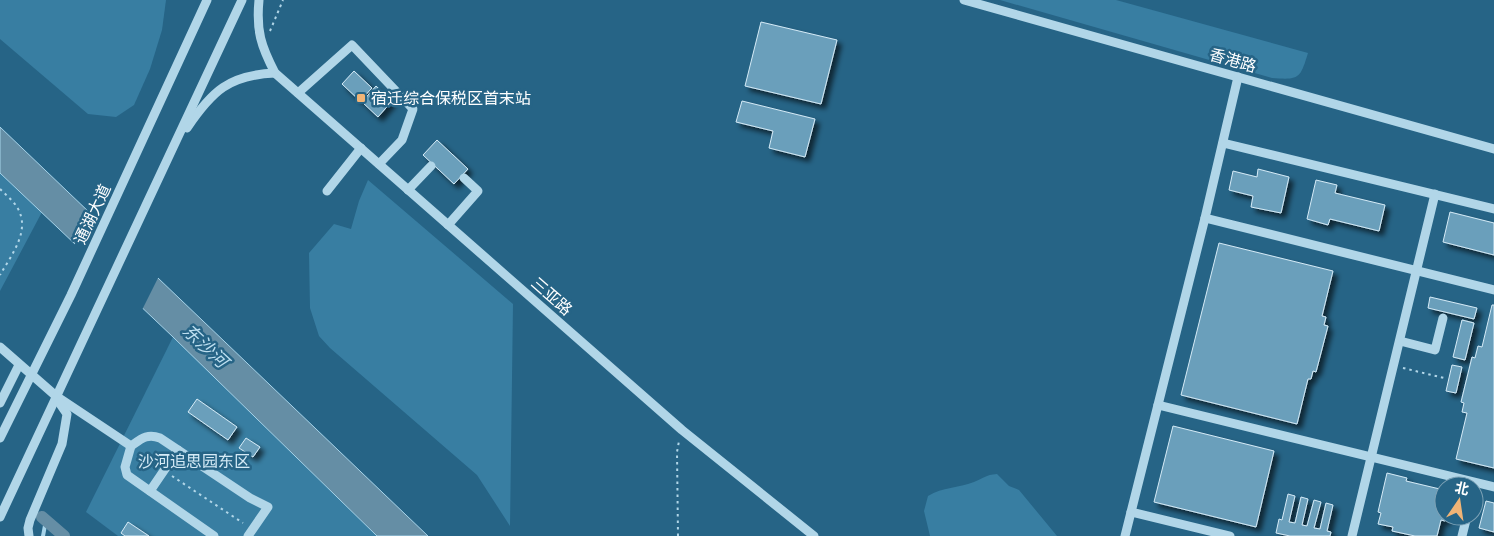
<svg xmlns="http://www.w3.org/2000/svg" width="1494" height="536" font-family="'DM Sans','Noto Sans SC',sans-serif">
<defs>
<filter id="shadow"><feDropShadow dx="4.5" dy="4.5" stdDeviation="2.5" flood-color="#0009"/></filter>
</defs>
<rect width="100%" height="100%" fill="#266486"/>
<g fill="#387ea2">
<path d="M0,0H166L162,30L150,69L134,105L116,117L88,114L0,39Z"/>
<path d="M1000,0H1116L1308,53C1300,79 1299,80 1272,78Z"/>
<path d="M0,173L42,212L0,291Z"/>
<path d="M368,180L513,304L510,526L477,475L330,348L319,336L310,308L309,253L334,224L351,229L359,201Z"/>
<path d="M173,337L377,536H118L86,512Z"/>
<path d="M997,474L1009,486L1019,490L1057,536H930L924,511L928,496C943,487 958,488 974,482C984,478 985,475 997,474Z"/>
</g>
<path fill="#658ea5" stroke="#a6d3e9" d="M0,127L428,536H377L173,337L0,173Z"/>
<path fill="#266486" d="M91,211L159,276L142,310L74,246Z"/>
<g fill="none" stroke-linecap="round" stroke-linejoin="round">
<path stroke="#a6d3e9" stroke-width="4" d="M43,536L46,520"/>
<path stroke="#658ea5" stroke-width="12" d="M42,517L64,536"/>
</g>
<g fill="#6b9fbb" stroke="#d5ebf7" filter="url(#shadow)">
<path d="M761,22L837,40L821,104L745,86Z"/>
<path d="M354,71L372,88L360,101L342,84Z"/>
<path d="M376,86L392,101L378,117L362,102Z"/>
<path d="M742,101L815,119L805,157L769,148L773,131L736,122Z"/>
<path d="M437,140L468,169L454,184L423,155Z"/>
<path d="M1258,169L1289,177L1281,213L1251,207L1253,196L1229,190L1233,171L1257,177Z"/>
<path d="M1316,180L1337,185L1335,193L1385,205L1379,231L1330,219L1328,225L1307,219Z"/>
<path d="M1450,212L1494,223V255L1443,242Z"/>
<path d="M1219,243L1333,271L1322,316L1326,317L1324,325L1328,326L1316,372L1313,371L1311,379H1308L1297,424L1181,395Z"/>
<path d="M1430,297L1477,308L1474,319L1428,308Z"/>
<path d="M1492,305H1494V468L1456,459L1467,413L1462,412L1464,403L1461,402L1472,357L1475,358L1478,346L1482,347Z"/>
<path d="M1462,320L1474,323L1465,360L1453,357Z"/>
<path d="M1452,365L1462,367L1456,393L1446,391Z"/>
<path d="M197,399L237,427L228,440L188,412Z"/>
<path d="M1173,426L1274,451L1256,527L1154,502Z"/>
<path d="M246,438L260,447L253,457L239,448Z"/>
<path d="M1387,473L1407,478L1406,481L1444,490V516H1447L1445,521L1441,520L1437,536H1415L1392,531L1393,527L1378,524L1381,513L1378,512Z"/>
<path d="M1288,494L1295,496L1289,522L1295,523L1301,497L1308,499L1302,525L1307,526L1314,500L1321,502L1314,528L1320,529L1326,503L1333,505L1327,531L1331,532L1330,536H1290L1276,533L1279,519L1282,520Z"/>
<path d="M1486,501L1494,503V532L1479,528Z"/>
<path d="M128,522L149,536H125L121,533Z"/>
</g>
<g fill="none" stroke-linecap="round" stroke-linejoin="round">
<g stroke="#b1d6e8" stroke-width="2" stroke-dasharray="2.5 4" stroke-linecap="butt">
<path d="M270,31L283,0"/>
<path d="M0,189C5,194 10,198 14,203C34,227 12,254 0,275"/>
<path d="M1403,368L1444,378"/>
<path d="M172,476L243,523"/>
<path d="M678,536L677,452L679,441"/>
</g>
<g stroke="#b1d6e8" stroke-width="9">
<path d="M259,0C256,31 261,46 275,73L682,430L814,536"/>
<path d="M964,0L1494,149"/>
<path d="M1238,77L1205,218L1494,290"/>
<path d="M298,93L352,45L413,109L402,140L379,164"/>
<path d="M187,128C212,91 229,75 275,73"/>
<path d="M1223,143L1494,209"/>
<path d="M408,190L431,166"/>
<path d="M327,191L361,148"/>
<path d="M448,225L478,191L464,178"/>
<path d="M1400,341L1435,350L1443,318"/>
<path d="M0,347L56,396L131,446C141,439 147,433 160,438L250,498L268,507L248,536"/>
<path d="M0,403L19,365"/>
<path d="M1158,405L1494,487"/>
<path d="M0,438L71,295L207,0"/>
<path d="M131,446L125,467L127,475L214,536"/>
<path d="M150,491L178,450"/>
<path d="M1131,512L1230,536"/>
<path d="M0,517L242,0"/>
<path d="M29,536L28,528L30,520L62,444L67,414L58,401"/>
<path d="M1125,536L1205,218"/>
<path d="M1352,536L1435,194"/>
<path d="M1462,536L1467,516"/>
</g>
</g>
<rect fill="#f1b476" stroke="#266486" stroke-width="2" x="356" y="93" width="10" height="10" rx="2.5"/>
<g text-anchor="middle" stroke-width="5" stroke-linejoin="round" paint-order="stroke">
<g font-size="16" fill="#fff" stroke="#266486">
<text transform="translate(1233 60) rotate(16)" y="6">香港路</text>
<text transform="translate(92 214) rotate(-65)" y="6">通湖大道</text>
<text transform="translate(552 296) rotate(41)" y="6">三亚路</text>
</g>
<g font-size="16" fill="#fff" stroke="#266486" text-anchor="start">
<text x="371" y="104">宿迁综合保税区首末站</text>
</g>
<g font-size="16" fill="#d5ebf7" stroke="#266486">
<text x="194" y="467">沙河追思园东区</text>
</g>
<g font-size="18" font-style="italic" fill="#bddff0" stroke="#266486">
<text transform="translate(205 346) rotate(43)" y="6">东沙河</text>
</g>
</g>
<g transform="translate(1459 501) rotate(13)"><circle r="24" fill="#266486" stroke="#7da2b6"/>
<path d="M0-4L9 19L0 12L-9 19Z" fill="#f1b476"/>
<text y="-8" font-size="14" font-weight="bold" text-anchor="middle" fill="#ffffff">北</text>
</g>
</svg>
